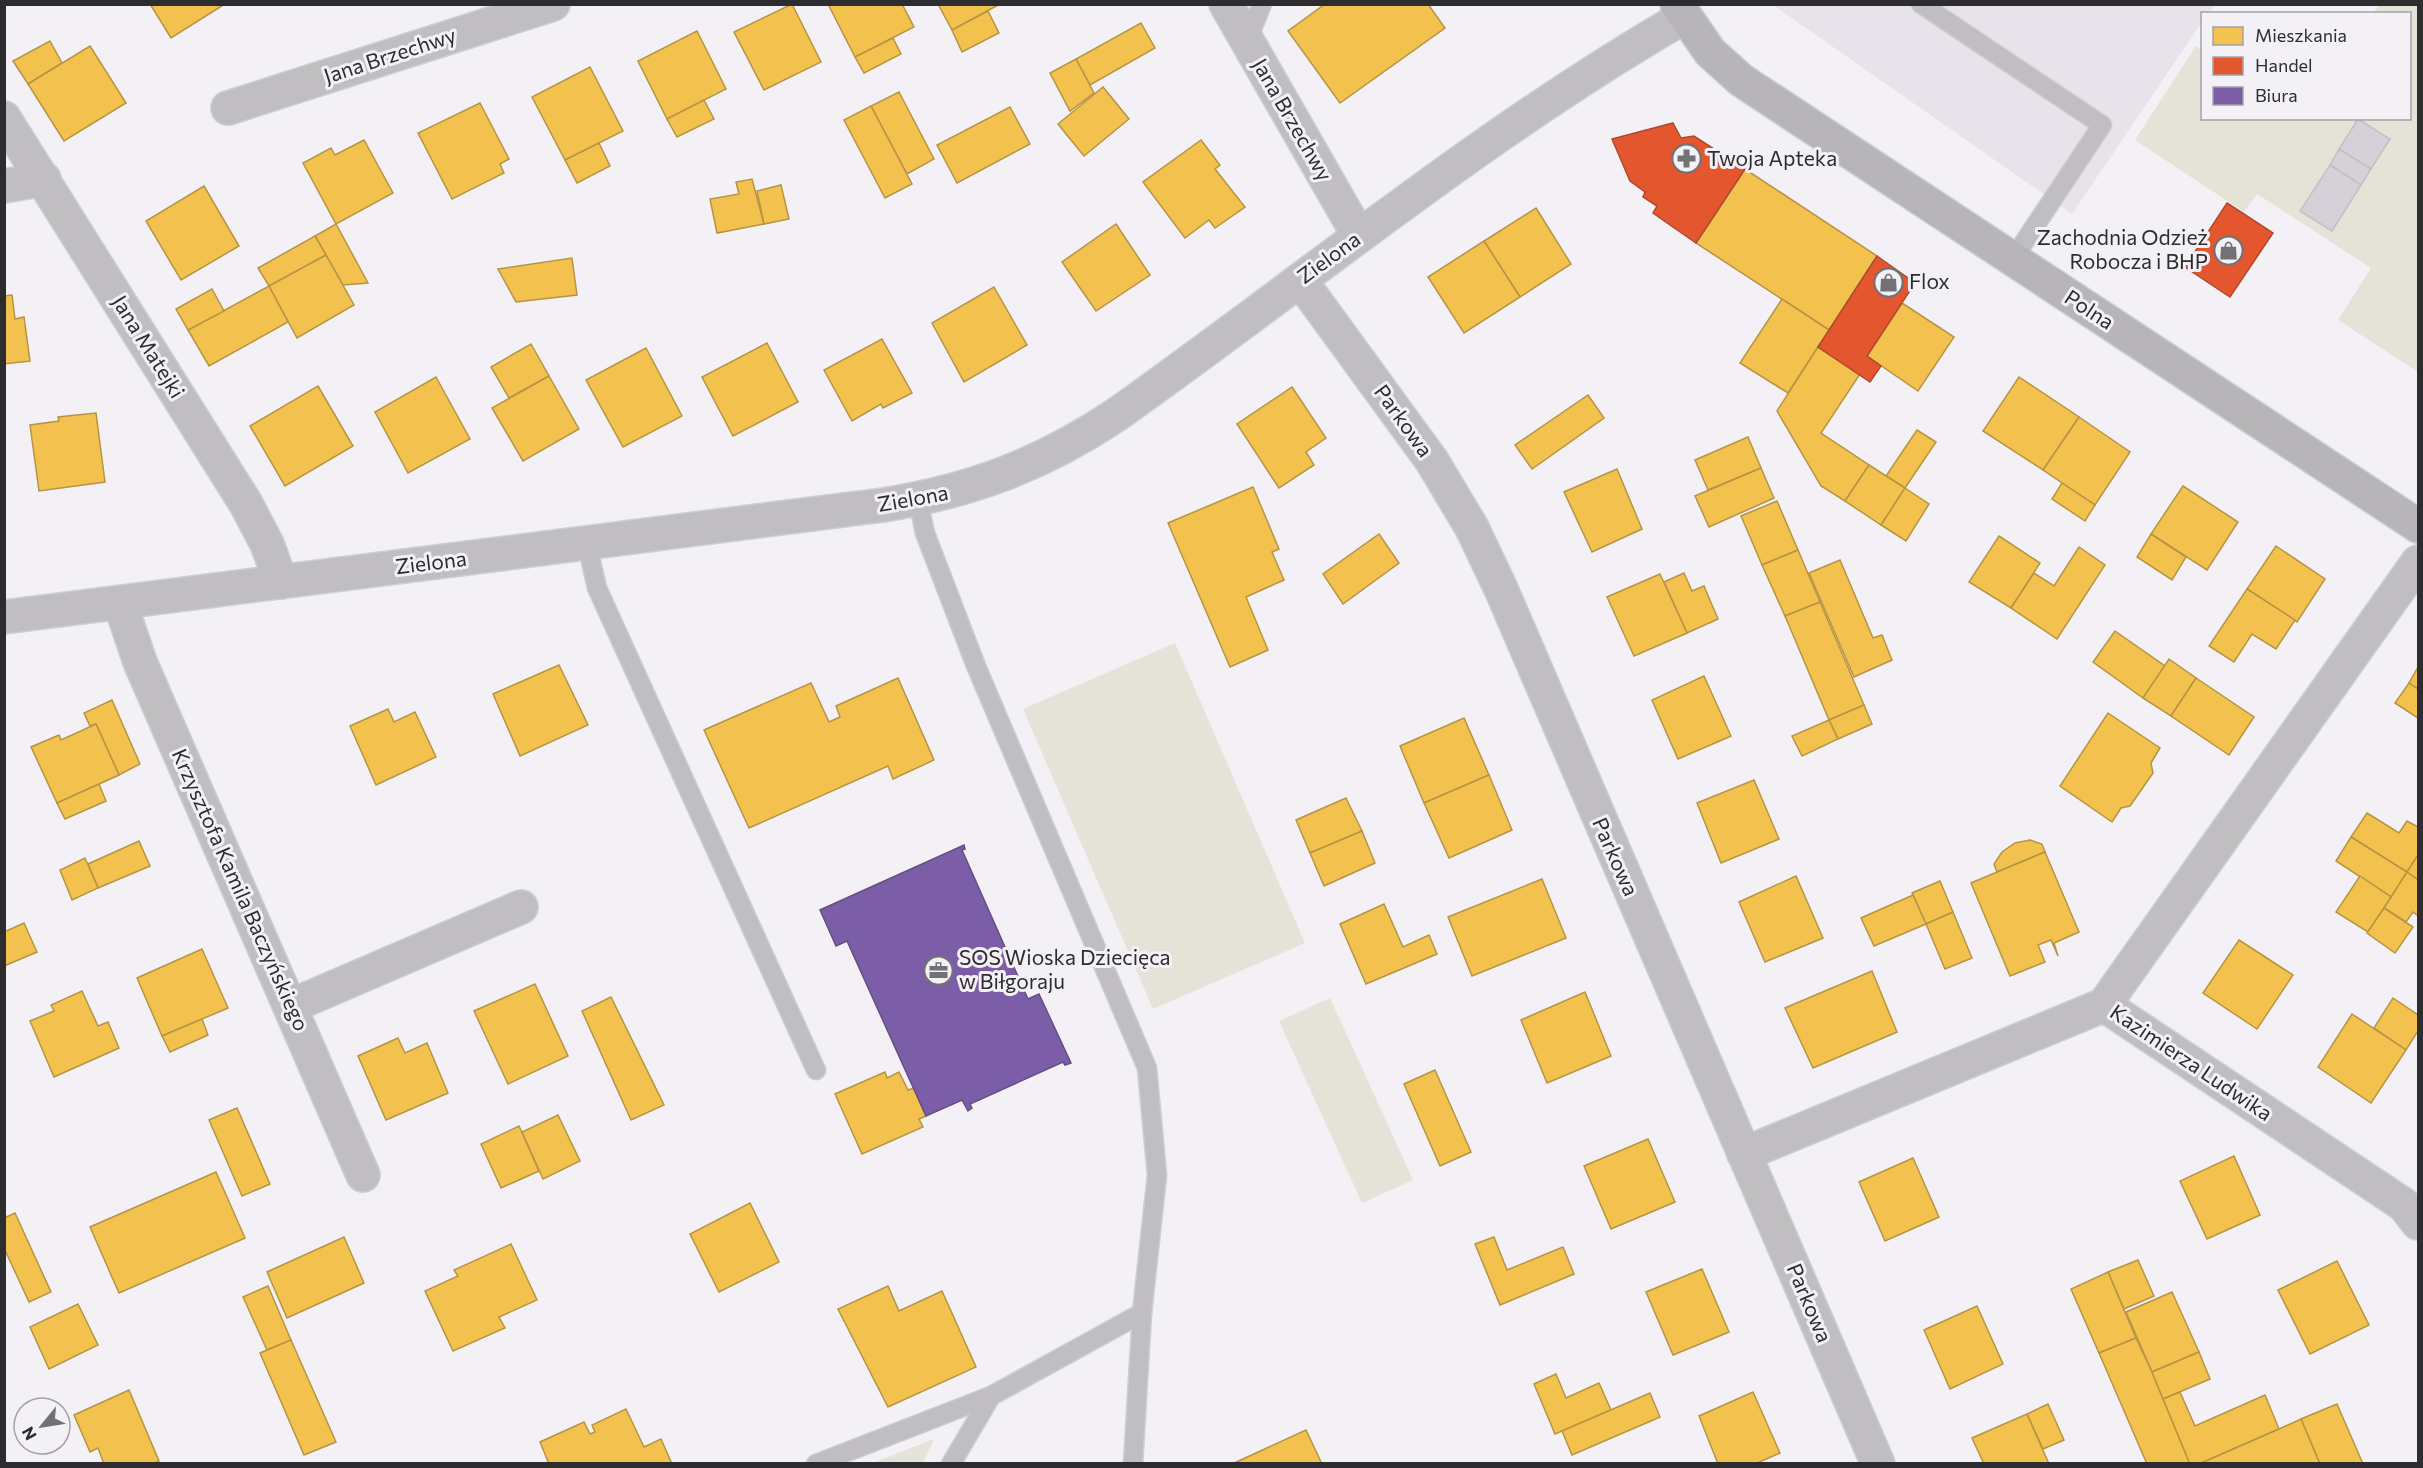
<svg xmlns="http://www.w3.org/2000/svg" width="2423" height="1468" font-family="Commissioner,sans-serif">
<rect width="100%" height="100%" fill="#f3f1f5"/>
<path fill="#e8e3eb" d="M1773,5H2215L2209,13L2202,14V22L2072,214Z"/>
<g fill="#e5e2d7">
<path d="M2379,5H2418V372L2338,320L2371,268L2257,194L2244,212L2135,140L2196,46L2202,50V118H2410V14L2373,13Z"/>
<path d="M1175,643L1305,943L1153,1009L1023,709Z"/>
<path d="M1330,998L1413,1180L1362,1203L1279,1021Z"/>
<path d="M934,1439L923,1463H873Z"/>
</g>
<g fill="#f2c14e" stroke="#b79444" stroke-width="1.5">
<path d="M150,4H225L171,38Z"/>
<path d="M792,4L821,62L764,90L734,32Z"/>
<path d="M828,4H902L914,27L855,57Z"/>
<path d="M938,4H1000L952,30Z"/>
<path d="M1325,4H1428L1445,28L1340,103L1288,31Z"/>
<path d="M988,11L999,33L962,52L952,30Z"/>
<path d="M1141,23L1155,48L1090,85L1076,59Z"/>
<path d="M697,31L726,89L667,119L638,61Z"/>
<path d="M893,38L901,54L864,73L855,57Z"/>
<path d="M50,41L62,63L28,84L13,61Z"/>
<path d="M90,46L126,103L64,141L28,84Z"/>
<path d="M1076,59L1094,93L1070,111L1050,73Z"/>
<path d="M590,67L623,131L565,160L532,97Z"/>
<path d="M1103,87L1129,119L1084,156L1058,124Z"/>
<path d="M899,92L934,159L907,174L871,106Z"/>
<path d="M704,100L714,119L677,137L667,119Z"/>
<path d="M480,103L509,159L500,164L504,173L452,199L418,133Z"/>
<path d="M871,106L912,184L885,198L844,120Z"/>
<path d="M1010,107L1030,144L957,183L937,145Z"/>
<path d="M364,140L393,193L336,224L303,163L331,148L335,155Z"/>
<path d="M1201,140L1220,165L1215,169L1245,207L1215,228L1209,220L1185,238L1143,182Z"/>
<path d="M599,143L610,166L577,183L565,160Z"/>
<path d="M1745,169L1877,256L1829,330L1696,243Z"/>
<path d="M752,179L764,224L717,233L710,199L739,194L736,182Z"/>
<path d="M781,185L789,219L764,224L757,191Z"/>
<path d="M204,186L239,246L181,280L146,221Z"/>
<path d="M1536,208L1571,264L1520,297L1484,241Z"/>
<path d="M336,224L368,283L343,285L326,255L315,236Z"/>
<path d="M1116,224L1150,275L1096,311L1062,262Z"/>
<path d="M315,236L326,255L269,286L258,268Z"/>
<path d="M1484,241L1520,297L1464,333L1428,277Z"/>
<path d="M326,255L354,305L297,338L269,286Z"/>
<path d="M572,258L577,295L516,302L498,269Z"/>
<path d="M269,286L288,322L209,366L188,330Z"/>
<path d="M994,287L1027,345L964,382L932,323Z"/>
<path d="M212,289L224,311L188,330L176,309Z"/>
<path d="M12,295L15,319L24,317L30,361L4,364V296Z"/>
<path d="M1782,299L1829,330L1788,393L1740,363Z"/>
<path d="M1902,303L1954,337L1918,391L1867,356Z"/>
<path d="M882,339L912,393L883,408L881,404L852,421L824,370Z"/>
<path d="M767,343L798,402L733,436L702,377Z"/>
<path d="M531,344L549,376L509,398L491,367Z"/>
<path d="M1818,347L1860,374L1821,433L1869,465L1845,501L1821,486L1777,411Z"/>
<path d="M646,348L682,416L623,447L586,380Z"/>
<path d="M549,376L579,429L523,461L492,408Z"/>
<path d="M436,377L470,439L408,473L375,412Z"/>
<path d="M2019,377L2079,417L2043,470L1983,431Z"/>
<path d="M318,386L353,446L285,486L250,426Z"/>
<path d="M1292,387L1326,438L1306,452L1314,465L1279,488L1237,424Z"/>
<path d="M1588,395L1604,418L1532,469L1515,445Z"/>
<path d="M96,413L105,482L39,491L30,425L59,421L58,417Z"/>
<path d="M2079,417L2130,452L2095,505L2043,470Z"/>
<path d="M1917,430L1936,442L1905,488L1886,476Z"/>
<path d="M1748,437L1761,468L1708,490L1695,460Z"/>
<path d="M1869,465L1905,488L1881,525L1845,501Z"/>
<path d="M1761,468L1774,498L1709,527L1695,496Z"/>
<path d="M1617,469L1642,529L1592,552L1564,492Z"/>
<path d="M2062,483L2095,505L2085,521L2052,499Z"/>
<path d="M2183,486L2238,522L2207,570L2151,534Z"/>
<path d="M1253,487L1279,549L1272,552L1284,580L1246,597L1268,650L1230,667L1168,523Z"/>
<path d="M1905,488L1929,504L1906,541L1881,525Z"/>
<path d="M1777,501L1798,550L1762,565L1741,516Z"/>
<path d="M1379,534L1399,563L1343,604L1323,574Z"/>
<path d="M2151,534L2186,557L2172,580L2137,557Z"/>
<path d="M1999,536L2040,563L2011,608L1969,582Z"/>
<path d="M2276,546L2325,579L2297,622L2247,589Z"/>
<path d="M2079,547L2105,565L2057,639L2011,608L2034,573L2054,586Z"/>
<path d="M1798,550L1820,602L1785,616L1762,565Z"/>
<path d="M1840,560L1873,638L1882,635L1892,660L1854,677L1809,573Z"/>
<path d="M1684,573L1692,591L1704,586L1718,619L1687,633L1664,582Z"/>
<path d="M1660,574L1687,633L1634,656L1607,597Z"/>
<path d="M2247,589L2295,620L2276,649L2252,634L2234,662L2209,646Z"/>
<path d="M1820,602L1864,705L1829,720L1785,616Z"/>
<path d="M2115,631L2165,666L2143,698L2093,662Z"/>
<path d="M2169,659L2196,678L2171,716L2143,698Z"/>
<path d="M559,665L588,725L520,756L493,694Z"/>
<path d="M2418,667V689L2409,683Z"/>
<path d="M1704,676L1731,736L1678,759L1652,700Z"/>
<path d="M898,678L934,760L893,779L888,766L749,828L704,730L811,683L829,722L840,717L836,706Z"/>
<path d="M2196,678L2254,717L2229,755L2171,716Z"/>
<path d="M2409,683L2418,689V718L2395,703Z"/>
<path d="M112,700L140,764L119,775L96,724L90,726L84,713Z"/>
<path d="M1864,705L1872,724L1838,739L1829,720Z"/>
<path d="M388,709L394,722L415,712L436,757L376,785L350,726Z"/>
<path d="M2108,713L2160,748L2151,763L2153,773L2130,806L2121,808L2112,822L2060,786Z"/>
<path d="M1464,718L1489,775L1424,803L1400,746Z"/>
<path d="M1829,720L1838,739L1802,756L1792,736Z"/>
<path d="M96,724L119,775L57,803L31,747L59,735L61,740Z"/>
<path d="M1489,775L1512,830L1449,858L1424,803Z"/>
<path d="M1754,780L1779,839L1721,863L1697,803Z"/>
<path d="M99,784L106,801L65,819L57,803Z"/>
<path d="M1346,798L1362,831L1310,853L1296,820Z"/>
<path d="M2367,813L2399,833L2407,821L2418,827V855L2407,872L2351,837Z"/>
<path d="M1362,831L1375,863L1324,886L1310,853Z"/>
<path d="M2351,837L2407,872L2391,897L2336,861Z"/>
<path d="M2030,840L2042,844L2045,852L1997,872L1994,864L2002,852L2015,843Z"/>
<path d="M139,841L150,866L98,888L88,864Z"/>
<path d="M2045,852L2079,932L2054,943L2058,956L2051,940L2038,945L2045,962L2010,976L1971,883Z"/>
<path d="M2418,855V880L2407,872Z"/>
<path d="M85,858L98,888L72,900L60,870Z"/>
<path d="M2407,872L2418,880V916L2413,912L2406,922L2384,908Z"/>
<path d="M1796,876L1823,938L1765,962L1739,902Z"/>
<path d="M2360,876L2391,897L2368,932L2336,912Z"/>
<path d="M1542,879L1566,938L1472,976L1448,917Z"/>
<path d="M1940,881L1953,912L1926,924L1912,893Z"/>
<path d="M1913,895L1926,924L1874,946L1861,918Z"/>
<path d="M1384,904L1403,947L1429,935L1437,954L1366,984L1340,924Z"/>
<path d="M2384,908L2413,927L2395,953L2367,933Z"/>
<path d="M1953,912L1972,958L1945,969L1926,924Z"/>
<path d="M24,923L37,952L4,966V932Z"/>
<path d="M2239,940L2293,975L2257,1029L2203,993Z"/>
<path d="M202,949L228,1008L162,1036L137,978Z"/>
<path d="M1872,971L1897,1032L1813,1068L1785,1008Z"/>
<path d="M535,984L568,1056L508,1084L474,1011Z"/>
<path d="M82,991L98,1026L108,1022L119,1048L54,1077L30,1021L54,1011L51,1005Z"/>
<path d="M1585,992L1611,1056L1547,1083L1521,1020Z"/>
<path d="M611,997L664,1105L631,1120L582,1011Z"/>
<path d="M2393,998L2418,1015V1031L2406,1050L2374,1028Z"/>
<path d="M2352,1014L2406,1050L2371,1103L2318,1067Z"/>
<path d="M202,1019L208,1035L170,1052L162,1036Z"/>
<path d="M398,1038L405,1053L427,1043L448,1093L386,1120L358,1056Z"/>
<path d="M1435,1070L1471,1152L1440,1166L1404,1084Z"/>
<path d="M885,1072L887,1078L899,1072L908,1090L914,1088L926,1116L919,1119L923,1127L862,1154L835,1094Z"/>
<path d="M237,1108L270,1184L242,1196L209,1120Z"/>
<path d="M558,1115L580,1161L543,1179L522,1132Z"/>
<path d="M519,1126L539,1171L501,1188L481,1144Z"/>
<path d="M1648,1139L1675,1202L1611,1229L1584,1166Z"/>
<path d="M2234,1156L2260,1215L2207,1239L2180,1181Z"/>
<path d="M1913,1158L1939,1217L1885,1241L1859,1182Z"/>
<path d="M216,1172L245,1238L119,1293L90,1227Z"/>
<path d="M750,1203L779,1262L719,1292L690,1234Z"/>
<path d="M15,1213L51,1292L29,1302L4,1248V1218Z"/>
<path d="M344,1237L364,1283L287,1318L267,1272Z"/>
<path d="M1494,1237L1507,1270L1563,1247L1574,1274L1500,1305L1475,1244Z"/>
<path d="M511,1244L537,1300L499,1317L505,1328L453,1351L425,1291L458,1276L454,1270Z"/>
<path d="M2138,1260L2154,1296L2124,1309L2108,1272Z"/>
<path d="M2337,1261L2369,1325L2310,1354L2278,1290Z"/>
<path d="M1702,1269L1729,1332L1673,1355L1646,1292Z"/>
<path d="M2108,1272L2136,1338L2099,1353L2071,1289Z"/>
<path d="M268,1286L291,1340L267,1350L243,1297Z"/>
<path d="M888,1286L899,1311L942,1291L976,1367L888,1407L838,1309Z"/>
<path d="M2172,1292L2199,1352L2152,1372L2126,1312Z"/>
<path d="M78,1304L98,1345L49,1369L30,1327Z"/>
<path d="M1977,1306L2003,1364L1950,1389L1924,1330Z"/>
<path d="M2136,1338L2152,1372L2190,1464H2147L2099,1353Z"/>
<path d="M291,1340L336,1442L304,1455L260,1353Z"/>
<path d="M2199,1352L2210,1379L2163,1399L2152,1372Z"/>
<path d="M1556,1374L1566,1398L1599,1383L1611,1410L1555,1434L1534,1384Z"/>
<path d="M129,1390L159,1461L153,1464H104L98,1448L90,1452L74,1415Z"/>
<path d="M1753,1392L1780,1453L1755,1464H1718L1699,1416Z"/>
<path d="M2180,1392L2195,1426L2265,1395L2279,1429L2199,1464H2190L2163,1399Z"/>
<path d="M1650,1393L1660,1417L1572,1455L1562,1431Z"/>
<path d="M2048,1404L2064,1440L2043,1449L2027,1414Z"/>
<path d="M2337,1404L2363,1464H2320L2301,1419Z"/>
<path d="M626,1409L644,1447L661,1439L672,1464H549L540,1442L584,1422L590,1434L595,1432L592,1425Z"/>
<path d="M2027,1414L2049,1464H1984L1972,1438Z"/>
<path d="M2301,1419L2320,1464H2199L2279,1429Z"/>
<path d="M1306,1430L1322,1464H1232Z"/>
</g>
<g fill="#e4572e" stroke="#ad4a2e" stroke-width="1.5">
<path d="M1673,123L1681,138L1694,136L1745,169L1696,243L1653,213L1657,206L1643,197L1645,192L1630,181L1612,139Z"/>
<path d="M2227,203L2273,233L2230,297L2185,267Z"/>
<path d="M1877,256L1915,283L1867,356L1881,366L1870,382L1818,347Z"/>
</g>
<path fill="#7b5ea7" stroke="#644f83" stroke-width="1.5" d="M964,845L965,849L962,850L1028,999L1039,994L1071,1063L1065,1065L1063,1062L970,1104L972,1108L968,1111L962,1100L926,1116L847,941L836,946L820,910Z"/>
<g fill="#d5d1d8" stroke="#c2c0c2" stroke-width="1.5">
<path d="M2358,119L2390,139L2371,169L2339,149Z"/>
<path d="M2339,149L2371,169L2361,185L2330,165Z"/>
<path d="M2330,165L2361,185L2332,231L2300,211Z"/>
</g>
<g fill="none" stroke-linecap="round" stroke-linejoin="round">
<defs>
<g id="lane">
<path d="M1921,4L2102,125L2013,259"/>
<path d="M1247,42L1262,4"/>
<path d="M918,500L925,533L976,666L1147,1068L1157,1175L1142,1313L1133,1464"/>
<path d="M587,544L597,588L816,1070"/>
<path d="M816,1464L991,1396L1142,1313"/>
<path d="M951,1464L991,1396"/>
</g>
<g id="street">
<path d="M1226,4L1359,236"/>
<path d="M228,108L553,4"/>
<path d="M4,118L246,504L267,544L281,582"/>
<path d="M4,186L44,179"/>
<path d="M1300,280L1432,461L1472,528L1501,589L1878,1464"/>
<path d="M120,603L140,662L363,1175"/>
<path d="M4,617L883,505C971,491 1041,465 1116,415C1305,281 1483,133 1684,17"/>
<path d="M2104,1005L2418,562"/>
<path d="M2104,1005L2404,1205L2418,1223"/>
<path d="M291,1006L521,907"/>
<path d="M1744,1154L2104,1005"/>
</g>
<path id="secondary" d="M1677,4L1710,52L1741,80L2418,526"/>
</defs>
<use href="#lane" stroke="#cfced0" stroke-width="21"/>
<use href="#street" stroke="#cfced0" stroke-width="36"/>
<use href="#secondary" stroke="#cfced0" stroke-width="36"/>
<use href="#lane" stroke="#c1bec2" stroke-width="18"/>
<use href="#street" stroke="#c1bec2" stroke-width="33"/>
<use href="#secondary" stroke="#b8b5b9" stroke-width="33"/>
</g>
<defs>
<symbol id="pharmacy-ring" viewBox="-11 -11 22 22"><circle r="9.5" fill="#f3f0f6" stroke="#727174" stroke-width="1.5"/><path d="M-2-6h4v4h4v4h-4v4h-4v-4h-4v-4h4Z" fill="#727174"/></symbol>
<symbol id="shop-ring" viewBox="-11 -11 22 22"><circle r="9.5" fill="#f3f0f6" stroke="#727174" stroke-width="1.5"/><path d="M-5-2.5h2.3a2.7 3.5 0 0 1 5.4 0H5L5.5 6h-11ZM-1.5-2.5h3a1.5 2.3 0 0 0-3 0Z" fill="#727174"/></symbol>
<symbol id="office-ring" viewBox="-11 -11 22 22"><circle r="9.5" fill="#f3f0f6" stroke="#727174" stroke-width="1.5"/><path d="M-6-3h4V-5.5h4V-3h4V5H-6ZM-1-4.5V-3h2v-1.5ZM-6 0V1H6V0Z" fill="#727174"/></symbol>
</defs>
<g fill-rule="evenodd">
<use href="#pharmacy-ring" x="1670" y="142" width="33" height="33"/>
<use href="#shop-ring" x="2212" y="234" width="33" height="33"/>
<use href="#shop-ring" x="1872" y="266" width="33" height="33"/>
<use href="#office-ring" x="922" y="954" width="33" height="33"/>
</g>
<g text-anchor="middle" stroke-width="6" stroke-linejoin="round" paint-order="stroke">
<g font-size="21" fill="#2d2c2e" stroke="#f3f0f6">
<text transform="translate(390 56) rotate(-18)" y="7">Jana Brzechwy</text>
<text transform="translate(1292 120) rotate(60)" y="7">Jana Brzechwy</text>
<text transform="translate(1329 258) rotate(-36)" y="7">Zielona</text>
<text transform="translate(2089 310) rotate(33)" y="7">Polna</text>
<text transform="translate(148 347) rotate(58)" y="7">Jana Matejki</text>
<text transform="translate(1403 421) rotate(54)" y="7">Parkowa</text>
<text transform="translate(913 499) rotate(-10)" y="7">Zielona</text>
<text transform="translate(431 563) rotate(-7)" y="7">Zielona</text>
<text transform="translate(1615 857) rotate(66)" y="7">Parkowa</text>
<text transform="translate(240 890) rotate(66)" y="7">Krzysztofa Kamila Baczyńskiego</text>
<text transform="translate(2191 1063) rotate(34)" y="7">Kazimierza Ludwika</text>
<text transform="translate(1809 1303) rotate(67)" y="7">Parkowa</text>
</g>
<g font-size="21" fill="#2d2c2e" stroke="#f3f0f6" text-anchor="start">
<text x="1707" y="166">Twoja Apteka</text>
<text x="2208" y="245" text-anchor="end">Zachodnia Odzież<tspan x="2208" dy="24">Robocza i BHP</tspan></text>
<text x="1909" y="289">Flox</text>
<text x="959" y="965">SOS Wioska Dziecięca<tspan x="959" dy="24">w Biłgoraju</tspan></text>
</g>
</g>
<rect width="2423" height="1468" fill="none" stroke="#2d2c2e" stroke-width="12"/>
<rect x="2201" y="12" width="210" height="108" fill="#f3f0f6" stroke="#a4a2a6" stroke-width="1.5"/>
<rect x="2213" y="27" width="30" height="18" fill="#f2c14e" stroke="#a4a2a6" stroke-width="1.5"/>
<text x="2255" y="42" font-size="18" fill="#2d2c2e">Mieszkania</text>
<rect x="2213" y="57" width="30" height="18" fill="#e4572e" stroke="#a4a2a6" stroke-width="1.5"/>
<text x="2255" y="72" font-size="18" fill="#2d2c2e">Handel</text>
<rect x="2213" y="87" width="30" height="18" fill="#7b5ea7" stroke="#a4a2a6" stroke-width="1.5"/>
<text x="2255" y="102" font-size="18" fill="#2d2c2e">Biura</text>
<g transform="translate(42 1426) rotate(240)"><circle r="28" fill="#f3f0f6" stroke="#a4a2a6" stroke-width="1.5"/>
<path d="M0-4.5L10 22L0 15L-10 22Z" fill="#727174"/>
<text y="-9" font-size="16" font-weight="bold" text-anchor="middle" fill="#2d2c2e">N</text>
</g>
</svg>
